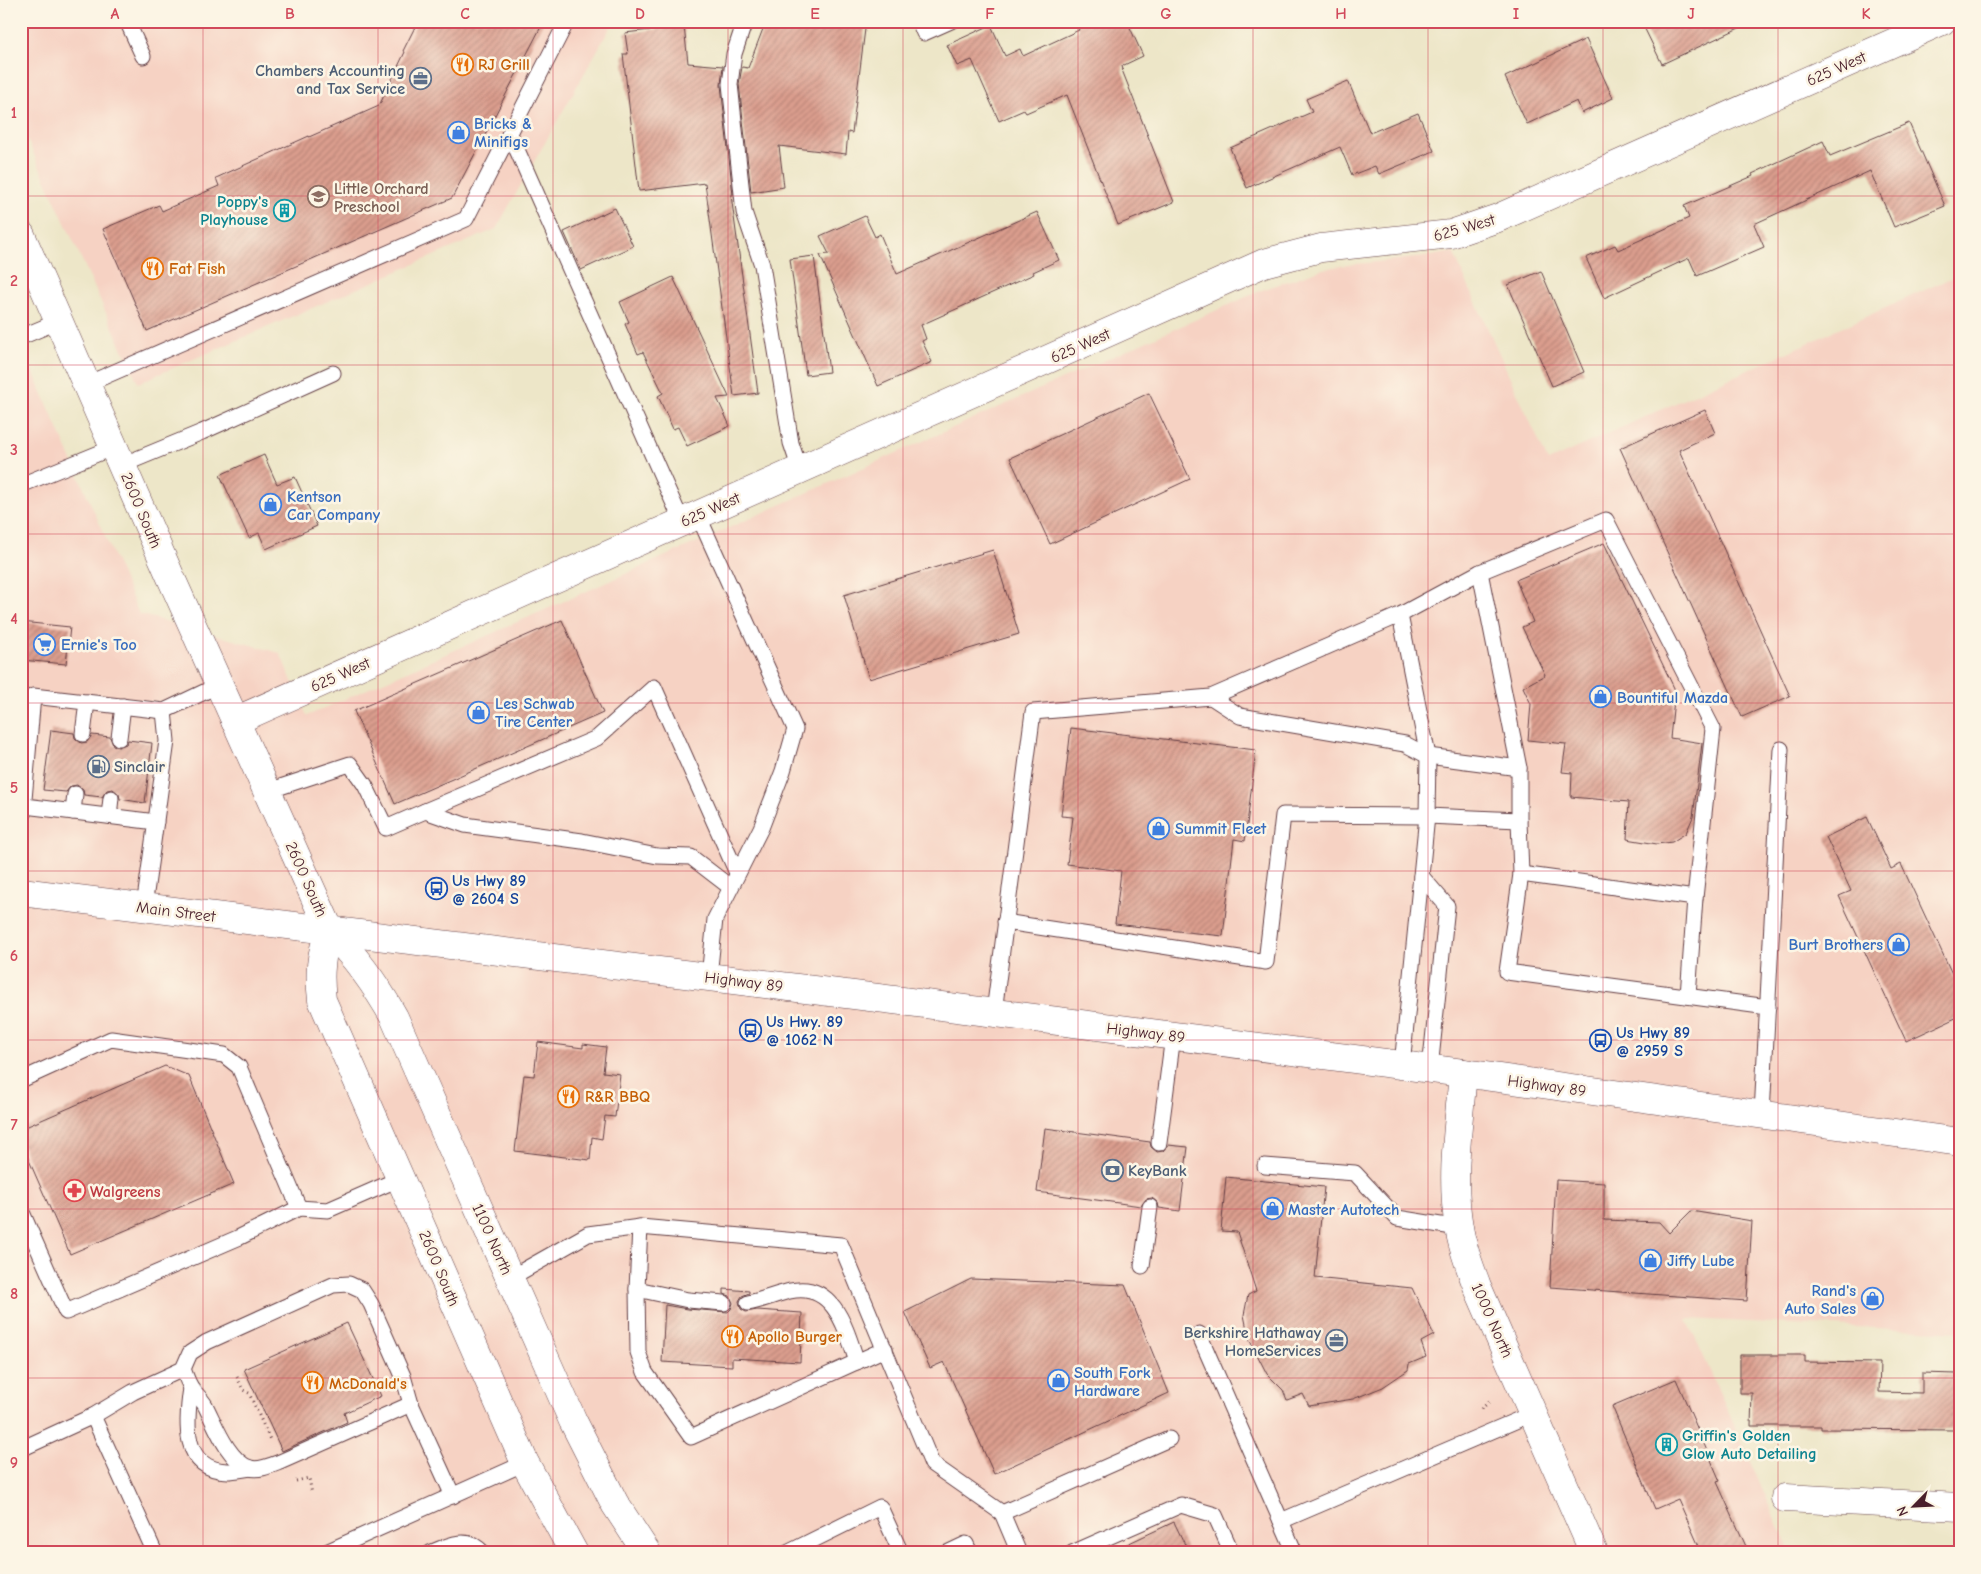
<svg xmlns="http://www.w3.org/2000/svg" width="1981" height="1574" font-family="'Comic Neue',sans-serif">
<defs>
<pattern id="building-hatch" width="6" height="6" patternUnits="userSpaceOnUse" patternTransform="scale(1.25)"><rect width="6" height="6" fill="#db9e8e"/><path d="M-1 1l2-2M0 6l6-6M5 7l2-2" fill="none" stroke="#b48074"/></pattern>
</defs>
<rect width="100%" height="100%" fill="#fcf5e5"/>
<filter id="ink" filterUnits="userSpaceOnUse"><feTurbulence type="fractalNoise" baseFrequency=".02" numOctaves="2"/><feDisplacementMap in="SourceGraphic" scale="10" xChannelSelector="R" yChannelSelector="G"/><feConvolveMatrix kernelMatrix="1 2 1 2 8 2 1 2 1" color-interpolation-filters="sRGB"/></filter>
<filter id="wash" filterUnits="userSpaceOnUse"><feTurbulence type="fractalNoise" baseFrequency=".0096" numOctaves="4" result="noise"/><feDisplacementMap in="SourceGraphic" scale="20" xChannelSelector="R" yChannelSelector="G"/><feGaussianBlur stdDeviation="1.12" result="paint"/><feColorMatrix in="noise" values="0 0 0 0 0 0 0 0 0 0 0 0 0 0 0 0 0 1.4 0 .05"/><feComposite in="paint" operator="in"/></filter>
<g filter="url(#wash)">
<rect width="100%" height="100%" fill="#ede6c8"/>
<g fill="#f6d2c3">
<path d="M21,21H614L496,229L138,383L21,126Z"/>
<path d="M1453,252L1548,461L1960,274V1332L1687,1319L1791,1553H21V344L139,614L280,653L307,716L1262,290L1323,269L1347,265L1425,257Z"/>
</g>
<g id="blocks">
<g fill="url(#building-hatch)">
<path d="M418,21H544L452,198L147,331L103,229L159,205L162,211L219,186L216,178L309,136V137L379,106L405,52L403,51Z"/>
<path d="M766,21H866L852,133L848,132L846,154L779,146L784,187L751,192L739,84L742,67L748,68Z"/>
<path d="M1075,21H1127L1143,56L1122,66L1123,70H1122L1174,202L1118,225L1067,95L1026,113L1024,110L999,121L972,60L957,66L947,45L991,25L1005,56L1020,49L1023,56L1079,30Z"/>
<path d="M1641,21H1754L1662,64Z"/>
<path d="M684,26L688,63L723,66L721,85L733,195H731L758,393L734,396L705,183L639,191L623,54H628L625,33Z"/>
<path d="M1586,39L1613,98L1582,113L1577,101L1527,124L1505,77Z"/>
<path d="M1348,81L1370,133L1418,113L1434,151L1379,174L1375,166L1352,175L1340,147L1247,188L1230,148L1312,112L1306,99Z"/>
<path d="M1909,123L1945,206L1894,227L1870,171L1754,224L1764,247L1697,276L1689,258L1604,298L1586,258L1615,245L1618,250L1689,218L1684,206L1753,176L1752,174L1823,141L1830,156Z"/>
<path d="M615,208L633,246L581,270L564,232Z"/>
<path d="M1037,212L1059,260L1033,272L1034,274L921,325L926,339L922,341L932,362L878,386L820,255L829,254L820,236L865,216L875,237L880,234L897,274Z"/>
<path d="M814,256L829,372L806,375L790,259Z"/>
<path d="M1541,271L1584,372L1552,386L1508,285Z"/>
<path d="M673,277L729,397L717,398L730,426L687,446L678,427L673,429L658,396L663,393L643,352L638,354L625,324L629,322L620,302Z"/>
<path d="M1149,393L1190,479L1050,544L1010,458Z"/>
<path d="M1705,410L1715,433L1679,450L1790,696L1742,717L1620,448Z"/>
<path d="M264,455L277,484L295,477L317,526L266,549L259,533L249,538L220,475Z"/>
<path d="M1604,543L1675,690L1670,738L1702,743L1693,817L1686,833L1672,842L1657,844L1627,839L1629,802L1571,797L1572,773L1562,772L1566,744L1528,740L1531,704L1523,687L1545,675L1522,627L1533,622L1516,580Z"/>
<path d="M993,550L1019,634L869,679L844,595Z"/>
<path d="M562,620L603,713L395,804L354,711Z"/>
<path d="M21,622L70,627L66,664L21,660Z"/>
<path d="M1071,728L1256,750L1245,841L1234,839L1223,936L1115,924L1121,871L1067,864L1073,817L1061,816Z"/>
<path d="M51,730L74,733L75,738L81,743L87,742L92,735L110,737L113,745L118,747L126,744L128,740L152,743L145,803L120,799L119,794L113,789L107,790L102,797L84,795L83,790L77,785L71,786L66,792L43,790Z"/>
<path d="M1867,817L1891,869L1901,864L1960,991V1016L1906,1041L1839,896L1851,891L1826,837Z"/>
<path d="M538,1042L583,1048V1044L606,1047L603,1072L620,1074L615,1117L605,1116L602,1139L592,1137L590,1160L515,1151L524,1075L534,1076Z"/>
<path d="M165,1066L189,1076L234,1184L70,1254L21,1142V1129Z"/>
<path d="M1045,1128L1150,1142L1151,1147L1157,1152L1163,1151L1168,1145L1188,1147L1180,1211L1159,1208L1158,1203L1152,1198L1146,1199L1141,1206L1037,1192Z"/>
<path d="M1226,1177L1324,1187L1315,1278L1412,1288L1434,1335L1421,1342L1426,1357L1409,1364L1408,1370L1383,1387L1353,1399L1309,1406L1303,1394L1287,1400L1283,1390L1267,1374L1249,1339L1244,1315L1248,1295L1256,1291L1237,1232L1221,1231Z"/>
<path d="M1556,1180L1604,1183V1220L1659,1222L1669,1233L1691,1211L1752,1221L1747,1301L1550,1287Z"/>
<path d="M971,1279L1125,1285L1169,1393L994,1474L944,1362L930,1368L905,1312Z"/>
<path d="M724,1289L749,1291V1293L742,1296L739,1301L741,1309L746,1312L757,1310L802,1313L800,1362L732,1358V1366L662,1362L665,1305L687,1309L728,1312L731,1309L733,1303L730,1296L724,1294Z"/>
<path d="M347,1323L381,1396L344,1413L347,1422L282,1451L244,1369Z"/>
<path d="M1740,1355H1805V1362L1880,1363L1879,1392L1922,1393V1373L1957,1374L1956,1430L1821,1429V1426H1751L1752,1393H1740Z"/>
<path d="M1676,1379L1720,1481L1717,1482L1749,1553H1702L1678,1499L1655,1509L1612,1406Z"/>
<path d="M1174,1522L1189,1553H1108Z"/>
</g>
</g>
</g>
<g filter="url(#ink)">
<use href="#blocks" fill-opacity="0" stroke="#623d43" stroke-width="1"/>
<g fill="none" stroke-linecap="round" stroke-linejoin="round">
<defs>
<g id="lane">
<path d="M127,21L143,56"/>
<path d="M745,21L734,54L730,84L744,212L762,265L791,443L800,470"/>
<path d="M919,21L924,33L951,21"/>
<path d="M510,134L682,522"/>
<path d="M21,337L59,321"/>
<path d="M87,384L466,219L567,21"/>
<path d="M122,465L202,432L333,373"/>
<path d="M21,485L114,447"/>
<path d="M698,515L795,729L783,771L761,828L715,919L709,977"/>
<path d="M1480,572L1519,768V820"/>
<path d="M1211,697L1240,716L1405,744L1428,756L1519,768"/>
<path d="M83,734L87,702"/>
<path d="M119,738L123,706"/>
<path d="M268,791L350,764L365,785L386,828L425,811L465,825L582,841L657,856L691,857L730,887"/>
<path d="M25,806L156,822"/>
<path d="M425,811L597,738L654,687L737,873"/>
<path d="M73,812L75,794"/>
<path d="M109,816L111,798"/>
<path d="M21,834L33,696L164,711L219,685"/>
<path d="M1521,874L1695,898L1688,996"/>
<path d="M1421,876L1447,906L1430,1069"/>
<path d="M144,907L167,741L164,711"/>
<path d="M1005,922L1266,962L1283,815L1427,816L1519,820L1521,874L1507,972L1768,1007"/>
<path d="M994,1012L1033,712L1211,697L1400,615"/>
<path d="M1402,1065L1427,816L1428,756L1400,615L1480,572L1606,520L1713,729L1695,898"/>
<path d="M21,1080L111,1039L224,1055L239,1067L299,1208"/>
<path d="M1762,1114L1781,749"/>
<path d="M1159,1143L1173,1036"/>
<path d="M1265,1166L1355,1173L1397,1218L1459,1228"/>
<path d="M21,1210L66,1312L240,1237L299,1208L328,1210L401,1178"/>
<path d="M640,1227L637,1289L638,1352L645,1372L691,1437L885,1349"/>
<path d="M1142,1266L1150,1207"/>
<path d="M510,1278L588,1234L640,1227L841,1245L932,1464L1002,1513L1019,1553"/>
<path d="M637,1289L688,1300L724,1303"/>
<path d="M748,1303C762,1300 777,1294 790,1291C834,1281 846,1329 857,1362"/>
<path d="M1199,1334L1281,1521L1534,1413"/>
<path d="M183,1369C186,1376 188,1384 193,1390C197,1395 202,1400 205,1405C215,1424 228,1461 250,1468C258,1471 272,1465 280,1462L411,1404"/>
<path d="M191,1388C186,1421 181,1470 228,1471C235,1471 243,1469 251,1468"/>
<path d="M93,1416L133,1392L183,1369L190,1353L207,1342L333,1285L349,1284L362,1290L371,1304L403,1376L411,1404L453,1496"/>
<path d="M21,1449L93,1416L155,1553"/>
<path d="M1002,1513L1169,1439"/>
<path d="M1281,1521L1295,1553"/>
<path d="M324,1553L525,1463"/>
<path d="M430,1553C448,1545 468,1535 483,1553"/>
<path d="M787,1553L880,1507L901,1553"/>
<path d="M947,1553L966,1544L970,1553"/>
<path d="M1072,1553L1181,1505L1215,1515L1232,1553"/>
</g>
<g id="street">
<path d="M235,721L1264,263L1321,248L1451,234L1498,218L1942,21"/>
<path d="M1785,1498L1960,1507"/>
</g>
<g id="secondary">
<path d="M21,235L172,580L330,931"/>
<path d="M1463,1073C1459,1123 1450,1177 1459,1227C1462,1248 1470,1267 1477,1286L1594,1553"/>
</g>
<g id="primary">
<path d="M21,892L902,1001L1463,1073L1960,1142"/>
<path d="M330,931C356,957 376,985 394,1017L573,1421L615,1504L647,1553"/>
<path d="M330,931C320,954 319,975 322,1000L525,1463L574,1553"/>
</g>
</defs>
<use href="#lane" stroke="#623d43" stroke-width="17"/>
<use href="#street" stroke="#623d43" stroke-width="29"/>
<use href="#secondary" stroke="#623d43" stroke-width="29"/>
<use href="#primary" stroke="#623d43" stroke-width="29"/>
<g stroke="#623d43" stroke-width="3" stroke-dasharray="1 4" stroke-linecap="butt">
<path d="M237,1377L243,1390L249,1393L271,1442"/>
<path d="M1481,1409L1489,1402"/>
<path d="M296,1481L309,1478L312,1494"/>
</g>
<use href="#lane" stroke="#fff" stroke-width="15"/>
<use href="#street" stroke="#fff" stroke-width="28"/>
<use href="#secondary" stroke="#fff" stroke-width="28"/>
<use href="#primary" stroke="#fff" stroke-width="28"/>
</g>
</g>
<path fill="none" stroke="#d1495b" stroke-width="1" stroke-opacity="0.55" d="M203,21V1553M378,21V1553M553,21V1553M728,21V1553M903,21V1553M1078,21V1553M1253,21V1553M1428,21V1553M1603,21V1553M1778,21V1553M21,196H1960M21,365H1960M21,534H1960M21,703H1960M21,871H1960M21,1040H1960M21,1209H1960M21,1378H1960"/>
<defs>
<symbol id="restaurant-ring" viewBox="-11 -11 22 22"><circle r="9.5" fill="#fcf5e5" stroke="#e8710a" stroke-width="1.5"/><path d="M-5-6h1v4h1v-4h1v4h1v-4h1v5L-1.5 .5V6h-2V.5L-5-1ZM5-6V6H3V1.5H1.5Q1.5-4 5-6Z" fill="#e8710a"/></symbol>
<symbol id="office-ring" viewBox="-11 -11 22 22"><circle r="9.5" fill="#fcf5e5" stroke="#5c6f8a" stroke-width="1.5"/><path d="M-6-3h4V-5.5h4V-3h4V5H-6ZM-1-4.5V-3h2v-1.5ZM-6 0V1H6V0Z" fill="#5c6f8a"/></symbol>
<symbol id="shop-ring" viewBox="-11 -11 22 22"><circle r="9.5" fill="#fcf5e5" stroke="#3f7fe0" stroke-width="1.5"/><path d="M-5-2.5h2.3a2.7 3.5 0 0 1 5.4 0H5L5.5 6h-11ZM-1.5-2.5h3a1.5 2.3 0 0 0-3 0Z" fill="#3f7fe0"/></symbol>
<symbol id="school-ring" viewBox="-11 -11 22 22"><circle r="9.5" fill="#fcf5e5" stroke="#8d6e63" stroke-width="1.5"/><path d="M0-5L7-2L0 1L-7-2ZM-4 1L0 2.5L4 1V4Q0 6-4 4Z" fill="#8d6e63"/></symbol>
<symbol id="building-ring" viewBox="-11 -11 22 22"><circle r="9.5" fill="#fcf5e5" stroke="#0f9aa8" stroke-width="1.5"/><path d="M-4-6H4V6H1V3H-1V6H-4ZM-2.5-4.3h1.7v1.8h-1.7ZM.8-4.3h1.7v1.8H.8ZM-2.5-1h1.7V.8h-1.7ZM.8-1h1.7V.8H.8Z" fill="#0f9aa8"/></symbol>
<symbol id="supermarket-ring" viewBox="-11 -11 22 22"><circle r="9.5" fill="#fcf5e5" stroke="#3f7fe0" stroke-width="1.5"/><path d="M-6-5.5h2.5l.6 2H6L4.5 2H-2.5L-4.4-4H-6ZM-1.5 3.2a1.3 1.3 0 1 0 .1 0ZM3 3.2a1.3 1.3 0 1 0 .1 0Z" fill="#3f7fe0"/></symbol>
<symbol id="fuel-ring" viewBox="-11 -11 22 22"><circle r="9.5" fill="#fcf5e5" stroke="#5c6f8a" stroke-width="1.5"/><path d="M-5.5-6h7V0h2V4h1.3V-2.5L3-4.5l.8-.8L6-3V5H2.5V1h-1V6h-7ZM-4.2-4.7v3.2H.2V-4.7Z" fill="#5c6f8a"/></symbol>
<symbol id="bus-ring" viewBox="-11 -11 22 22"><circle r="9.5" fill="#fcf5e5" stroke="#1a4fb4" stroke-width="1.5"/><path d="M-5-6H5V4H4V6H2V4H-2V6H-4V4H-5ZM-3.5-4V0h7V-4ZM-3.5 1.2v1.5H-2V1.2ZM2 1.2v1.5H3.5V1.2Z" fill="#1a4fb4"/></symbol>
<symbol id="bank-ring" viewBox="-11 -11 22 22"><circle r="9.5" fill="#fcf5e5" stroke="#5c6f8a" stroke-width="1.5"/><path d="M-6-4H6V4H-6ZM0-2.3a2.3 2.3 0 1 0 0 4.6a2.3 2.3 0 1 0 0-4.6Z" fill="#5c6f8a"/></symbol>
<symbol id="pharmacy-ring" viewBox="-11 -11 22 22"><circle r="9.5" fill="#fcf5e5" stroke="#e0444e" stroke-width="1.5"/><path d="M-2-6h4v4h4v4h-4v4h-4v-4h-4v-4h4Z" fill="#e0444e"/></symbol>
</defs>
<g fill-rule="evenodd">
<use href="#restaurant-ring" x="450" y="52" width="25" height="25"/>
<use href="#office-ring" x="408" y="66" width="25" height="25"/>
<use href="#shop-ring" x="446" y="120" width="25" height="25"/>
<use href="#school-ring" x="306" y="184" width="25" height="25"/>
<use href="#building-ring" x="272" y="198" width="25" height="25"/>
<use href="#restaurant-ring" x="140" y="256" width="25" height="25"/>
<use href="#shop-ring" x="258" y="492" width="25" height="25"/>
<use href="#supermarket-ring" x="32" y="632" width="25" height="25"/>
<use href="#shop-ring" x="1588" y="684" width="25" height="25"/>
<use href="#shop-ring" x="466" y="700" width="25" height="25"/>
<use href="#fuel-ring" x="86" y="754" width="25" height="25"/>
<use href="#shop-ring" x="1146" y="816" width="25" height="25"/>
<use href="#bus-ring" x="424" y="876" width="25" height="25"/>
<use href="#shop-ring" x="1886" y="932" width="25" height="25"/>
<use href="#bus-ring" x="738" y="1018" width="25" height="25"/>
<use href="#bus-ring" x="1588" y="1028" width="25" height="25"/>
<use href="#restaurant-ring" x="556" y="1084" width="25" height="25"/>
<use href="#bank-ring" x="1100" y="1158" width="25" height="25"/>
<use href="#pharmacy-ring" x="62" y="1178" width="25" height="25"/>
<use href="#shop-ring" x="1260" y="1196" width="25" height="25"/>
<use href="#shop-ring" x="1638" y="1248" width="25" height="25"/>
<use href="#shop-ring" x="1860" y="1286" width="25" height="25"/>
<use href="#restaurant-ring" x="720" y="1324" width="25" height="25"/>
<use href="#office-ring" x="1324" y="1328" width="25" height="25"/>
<use href="#shop-ring" x="1046" y="1368" width="25" height="25"/>
<use href="#restaurant-ring" x="300" y="1370" width="25" height="25"/>
<use href="#building-ring" x="1654" y="1432" width="25" height="25"/>
</g>
<g text-anchor="middle" stroke-width="5" stroke-linejoin="round" paint-order="stroke">
<g font-size="16" font-weight="bold" fill="#c56008" stroke="#fcf5e5" text-anchor="start">
<text x="478" y="70">RJ Grill</text>
<text x="169" y="274">Fat Fish</text>
<text x="585" y="1102">R&amp;R BBQ</text>
<text x="748" y="1342">Apollo Burger</text>
<text x="329" y="1389">McDonald's</text>
</g>
<g font-size="16" fill="#4a1f2b" stroke="#fcf5e5">
<text transform="translate(1836 68) rotate(-24)" y="6">625 West</text>
<text transform="translate(1464 227) rotate(-16)" y="6">625 West</text>
<text transform="translate(1080 345) rotate(-24)" y="6">625 West</text>
<text transform="translate(710 509) rotate(-24)" y="6">625 West</text>
<text transform="translate(142 510) rotate(67)" y="6">2600 South</text>
<text transform="translate(340 674) rotate(-24)" y="6">625 West</text>
<text transform="translate(307 879) rotate(66)" y="6">2600 South</text>
<text transform="translate(176 911) rotate(7)" y="6">Main Street</text>
<text transform="translate(744 981) rotate(7)" y="6">Highway 89</text>
<text transform="translate(1146 1032) rotate(7)" y="6">Highway 89</text>
<text transform="translate(1547 1085) rotate(8)" y="6">Highway 89</text>
<text transform="translate(493 1239) rotate(66)" y="6">1100 North</text>
<text transform="translate(440 1268) rotate(67)" y="6">2600 South</text>
<text transform="translate(1493 1320) rotate(66)" y="6">1000 North</text>
</g>
<g font-size="16" font-weight="bold" fill="#4e5e75" stroke="#fcf5e5" text-anchor="end">
<text x="405" y="76">Chambers Accounting<tspan x="405" dy="18">and Tax Service</tspan></text>
<text x="114" y="772" text-anchor="start">Sinclair</text>
<text x="1128" y="1176" text-anchor="start">KeyBank</text>
<text x="1321" y="1338">Berkshire Hathaway<tspan x="1321" dy="18">HomeServices</tspan></text>
</g>
<g font-size="16" font-weight="bold" fill="#366cbe" stroke="#fcf5e5" text-anchor="start">
<text x="474" y="129">Bricks &amp;<tspan x="474" dy="18">Minifigs</tspan></text>
<text x="287" y="502">Kentson<tspan x="287" dy="18">Car Company</tspan></text>
<text x="61" y="650">Ernie's Too</text>
<text x="1617" y="703">Bountiful Mazda</text>
<text x="495" y="709">Les Schwab<tspan x="495" dy="18">Tire Center</tspan></text>
<text x="1175" y="834">Summit Fleet</text>
<text x="1883" y="950" text-anchor="end">Burt Brothers</text>
<text x="1288" y="1215">Master Autotech</text>
<text x="1667" y="1266">Jiffy Lube</text>
<text x="1856" y="1296" text-anchor="end">Rand's<tspan x="1856" dy="18">Auto Sales</tspan></text>
<text x="1074" y="1378">South Fork<tspan x="1074" dy="18">Hardware</tspan></text>
</g>
<g font-size="16" font-weight="bold" fill="#785e54" stroke="#fcf5e5" text-anchor="start">
<text x="334" y="194">Little Orchard<tspan x="334" dy="18">Preschool</tspan></text>
</g>
<g font-size="16" font-weight="bold" fill="#0d838f" stroke="#fcf5e5" text-anchor="end">
<text x="268" y="207">Poppy's<tspan x="268" dy="18">Playhouse</tspan></text>
<text x="1682" y="1441" text-anchor="start">Griffin's Golden<tspan x="1682" dy="18">Glow Auto Detailing</tspan></text>
</g>
<g font-size="16" font-weight="bold" fill="#164399" stroke="#fcf5e5" text-anchor="start">
<text x="452" y="886">Us Hwy 89<tspan x="452" dy="18">@ 2604 S</tspan></text>
<text x="766" y="1027">Us Hwy. 89<tspan x="766" dy="18">@ 1062 N</tspan></text>
<text x="1616" y="1038">Us Hwy 89<tspan x="1616" dy="18">@ 2959 S</tspan></text>
</g>
<g font-size="16" font-weight="bold" fill="#be3a42" stroke="#fcf5e5" text-anchor="start">
<text x="90" y="1197">Walgreens</text>
</g>
</g>
<rect width="1981" height="1574" fill="none" stroke="#fcf5e5" stroke-width="55"/>
<g transform="translate(1914 1506) rotate(246)" stroke="#fcf5e5" stroke-width="4" paint-order="stroke">
<path d="M0-4L9 19L0 12L-9 19Z" fill="#4a1f2b"/>
<text y="-8" font-size="14" font-weight="bold" text-anchor="middle" fill="#4a1f2b">N</text>
</g>
<rect x="28" y="28" width="1926" height="1518" fill="none" stroke="#d1495b" stroke-width="2"/>
<g font-size="16" text-anchor="middle" font-weight="bold" fill="#d1495b">
<text x="115" y="19">A</text>
<text x="290" y="19">B</text>
<text x="465" y="19">C</text>
<text x="640" y="19">D</text>
<text x="815" y="19">E</text>
<text x="990" y="19">F</text>
<text x="1166" y="19">G</text>
<text x="1341" y="19">H</text>
<text x="1516" y="19">I</text>
<text x="1691" y="19">J</text>
<text x="1866" y="19">K</text>
<text x="14" y="118">1</text>
<text x="14" y="286">2</text>
<text x="14" y="455">3</text>
<text x="14" y="624">4</text>
<text x="14" y="793">5</text>
<text x="14" y="961">6</text>
<text x="14" y="1130">7</text>
<text x="14" y="1299">8</text>
<text x="14" y="1468">9</text>
</g>
</svg>
